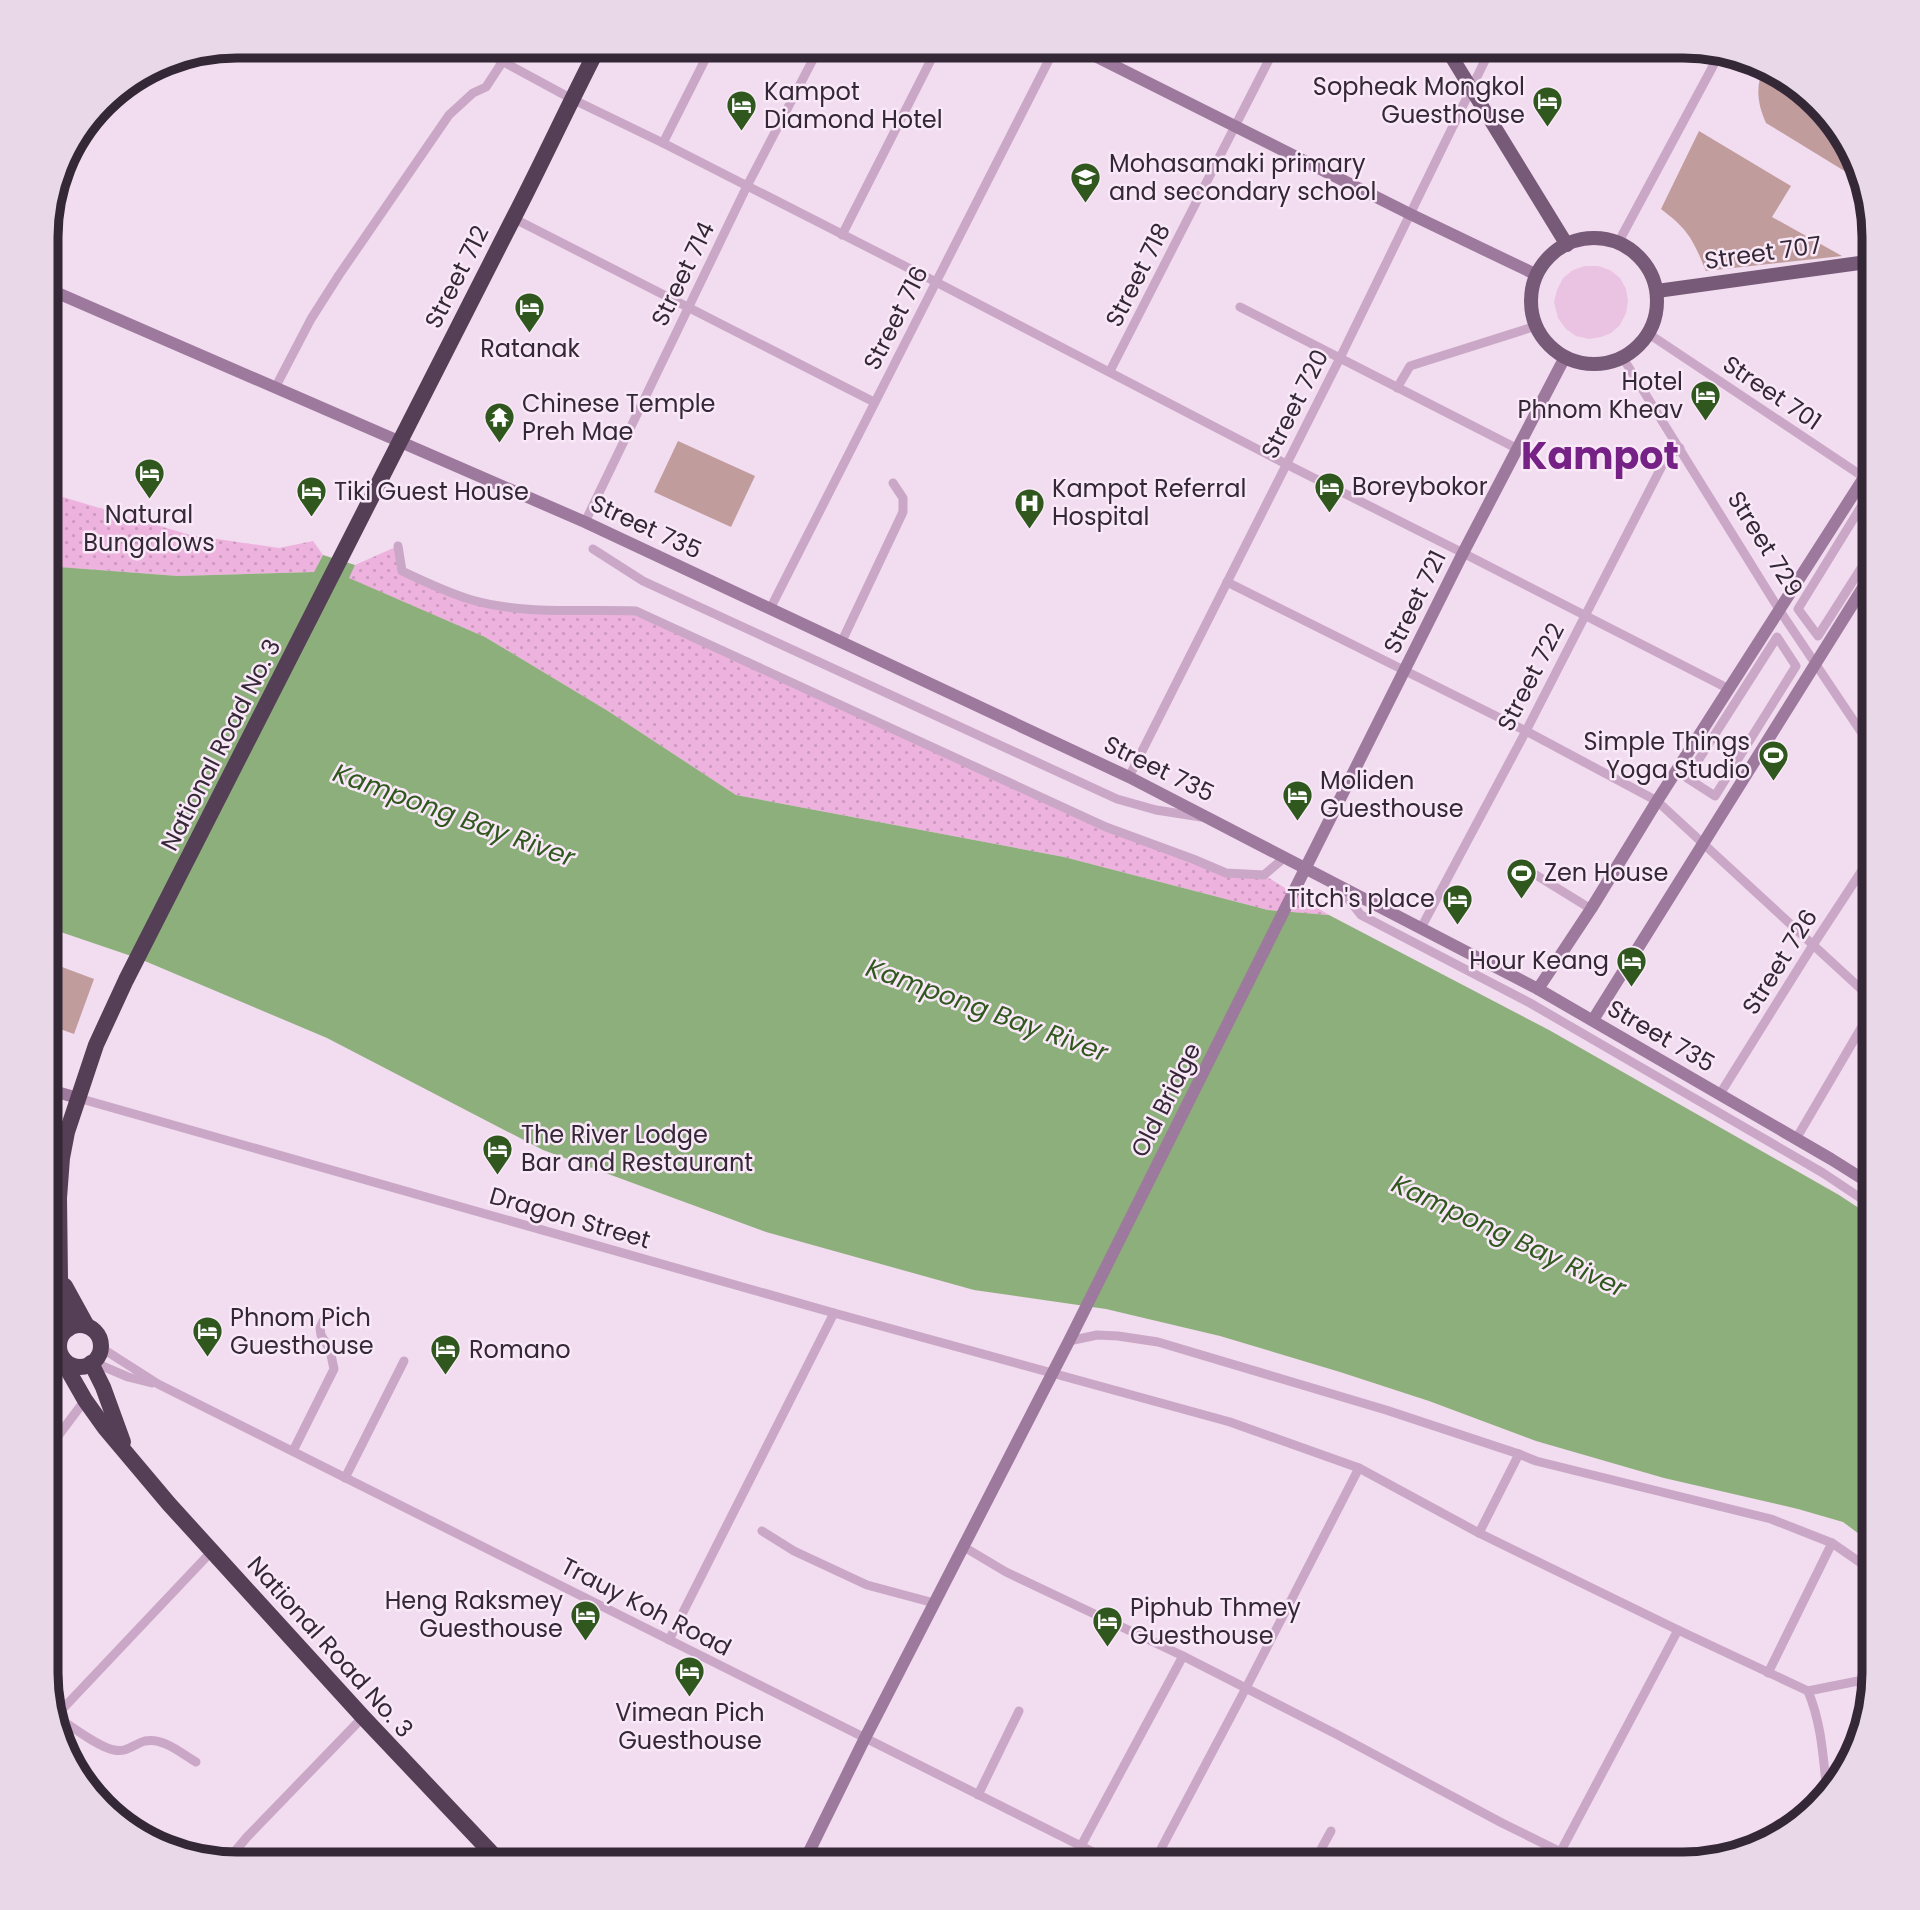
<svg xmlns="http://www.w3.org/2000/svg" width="1920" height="1910" font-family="Poppins,sans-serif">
<defs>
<pattern id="sand-dots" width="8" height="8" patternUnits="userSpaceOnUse" patternTransform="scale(1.75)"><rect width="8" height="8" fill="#edb2dd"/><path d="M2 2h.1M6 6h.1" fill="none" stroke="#cc99be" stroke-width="1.8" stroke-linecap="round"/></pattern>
</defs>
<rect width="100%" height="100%" fill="#f2dcef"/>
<g fill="#c19c9d">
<path d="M1765,65L1827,111L1860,164L1864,183L1766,123C1757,103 1755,85 1765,65Z"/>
<path d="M1699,131L1791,186L1772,217L1842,256L1706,271C1693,240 1689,230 1661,209Z"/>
<path d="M678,441L755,476L731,527L654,492Z"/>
<path d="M46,961L94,979L74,1034L46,1024Z"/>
</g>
<g fill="url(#sand-dots)">
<path d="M46,492L190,535L279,548L313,541L323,555L314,572L178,576L46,566Z"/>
<path d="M398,546L402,571L473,601L522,609L636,611L1106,827L1226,873L1264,875L1329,915L1268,910L1064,857L736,795L608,711L485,637L348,578L355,565Z"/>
</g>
<path fill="#eac3e3" d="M1585,266H1598L1610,270L1620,278L1626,289L1628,301L1626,313L1620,325L1611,333L1601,337L1589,339L1576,336L1566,329L1558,318L1554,302L1557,290L1563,278L1573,270Z"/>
<path fill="#8daf7b" d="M323,555L355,565L349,578L485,637L608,711L736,795L1064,857L1268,910L1329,915L1549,1030L1839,1195L1874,1218V1545L1843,1522L1798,1509L1664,1478L1536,1441L1429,1401L1340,1372L1220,1336L1106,1309L974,1290L766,1232L543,1150L327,1038L140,959L46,927V566L178,576L314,572Z"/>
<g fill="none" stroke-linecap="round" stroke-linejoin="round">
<g stroke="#caa7c7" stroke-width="9">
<path d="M474,46L572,99L663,143L936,282L1286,464L1463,553L1729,689"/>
<path d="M663,143L712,46"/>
<path d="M513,218L874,402"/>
<path d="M842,235L938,46"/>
<path d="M1618,243L1720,53"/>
<path d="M1240,307L1516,448"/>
<path d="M1649,334L1874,484"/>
<path d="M1623,358L1780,611L1874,751"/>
<path d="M1110,371L1276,46"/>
<path d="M275,388L311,319L339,275L449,115L473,93L486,87L503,61"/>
<path d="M1397,388L1410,366L1536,326"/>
<path d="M1874,502L1867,497L1798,609L1818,636L1874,548"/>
<path d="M585,522L747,186L820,46"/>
<path d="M398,546L402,571C425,582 448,593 472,600C525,615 582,609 636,611L1106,827L1193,859L1226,873L1264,875L1285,857"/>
<path d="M593,549L643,581L1117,799L1156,810L1201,817"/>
<path d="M1227,582L1526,731L1657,801L1874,1001"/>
<path d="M771,607L1056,46"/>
<path d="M1777,637L1796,666L1715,796L1687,778Z"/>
<path d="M842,641L903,512V498L893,483"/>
<path d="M1857,724H1874"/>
<path d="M1129,777L1340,358L1492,46"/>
<path d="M1536,875L1591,909"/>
<path d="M1341,890L1361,915L1530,1003L1823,1173L1874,1207"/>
<path d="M1421,928L1526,731L1666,458L1680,448"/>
<path d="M1720,1094L1813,945L1874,852"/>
<path d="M78,1098L834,1313L1230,1422L1359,1468L1479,1533L1678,1630L1808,1691C1822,1725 1823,1757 1827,1792"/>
<path d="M1796,1139L1874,1006"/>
<path d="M1069,1341L1097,1335L1118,1336L1158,1342L1386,1410L1519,1454"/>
<path d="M100,1347L158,1384L1117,1864"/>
<path d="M93,1362L128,1377L152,1383"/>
<path d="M293,1451L334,1369L330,1350L321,1335L320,1328L328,1311"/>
<path d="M46,1452L85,1400"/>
<path d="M345,1478L404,1361"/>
<path d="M762,1531L794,1551L867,1585L934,1603"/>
<path d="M1479,1533L1519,1454L1536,1461L1771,1519L1832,1543L1874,1572"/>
<path d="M964,1547L1006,1572L1183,1656L1336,1734L1502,1823L1585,1864"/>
<path d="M669,1640L834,1313"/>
<path d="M1768,1673L1832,1543"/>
<path d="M1808,1691L1873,1678"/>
<path d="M56,1716C71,1726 98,1747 114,1750C127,1753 134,1744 145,1741C163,1737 182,1754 196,1762"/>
<path d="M54,1718L212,1551"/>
<path d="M978,1795L1019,1711"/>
<path d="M226,1862L247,1837L363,1717"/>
<path d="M1076,1864L1081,1846L1183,1656"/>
<path d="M1153,1864L1246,1688L1359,1468"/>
<path d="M1313,1864L1331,1831"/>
<path d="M1554,1864L1678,1630"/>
</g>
<g stroke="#9d799d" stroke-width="12">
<path d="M1075,46L1410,214L1537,275"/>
<path d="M46,288L585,522L1129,777L1538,989L1831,1159L1874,1186"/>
<path d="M1538,989L1591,909L1657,801L1874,462"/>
<path d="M1593,1020L1874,570"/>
<path d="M46,1089L78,1098"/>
<path d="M46,1326L63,1333"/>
<path d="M46,1339L59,1350"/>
<path d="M803,1864L865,1738L1069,1341L1463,553L1565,357"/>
</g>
<g stroke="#775978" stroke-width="14">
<path d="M1445,46L1567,245"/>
<circle cx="1594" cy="301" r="63"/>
<path d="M1657,291L1874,261"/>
</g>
<g stroke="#553f57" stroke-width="16">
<path d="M65,1286L87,1326"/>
<circle cx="80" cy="1346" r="21"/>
<path d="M68,1329L60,1278L59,1198L62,1158L67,1132L96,1045L126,980C255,727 383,474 512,221C542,163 569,104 599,46"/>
<path d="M67,1363L69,1372L85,1400L105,1428L169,1504L363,1717L502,1864"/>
<path d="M91,1363L103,1387L123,1442"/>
</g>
</g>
<defs>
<symbol id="hotel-pin" viewBox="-11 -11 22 30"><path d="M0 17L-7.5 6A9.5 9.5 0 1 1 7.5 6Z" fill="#30581e" stroke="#f9e8f7"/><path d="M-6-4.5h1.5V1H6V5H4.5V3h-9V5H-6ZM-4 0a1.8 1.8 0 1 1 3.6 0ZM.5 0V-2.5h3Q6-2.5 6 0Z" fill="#fff"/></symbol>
<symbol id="school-pin" viewBox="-11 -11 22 30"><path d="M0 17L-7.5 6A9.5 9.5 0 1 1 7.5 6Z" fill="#30581e" stroke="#f9e8f7"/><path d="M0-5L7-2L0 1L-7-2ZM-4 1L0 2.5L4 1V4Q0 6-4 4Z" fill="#fff"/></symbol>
<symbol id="temple-pin" viewBox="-11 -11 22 30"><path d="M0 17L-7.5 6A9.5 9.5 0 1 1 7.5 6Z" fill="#30581e" stroke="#f9e8f7"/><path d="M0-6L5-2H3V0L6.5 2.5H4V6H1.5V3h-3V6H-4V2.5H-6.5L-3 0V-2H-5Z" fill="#fff"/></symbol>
<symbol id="hospital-pin" viewBox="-11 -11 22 30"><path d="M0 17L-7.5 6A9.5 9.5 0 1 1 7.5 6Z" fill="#30581e" stroke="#f9e8f7"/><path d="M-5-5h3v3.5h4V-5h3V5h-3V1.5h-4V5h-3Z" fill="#fff"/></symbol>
<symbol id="stadium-pin" viewBox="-11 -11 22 30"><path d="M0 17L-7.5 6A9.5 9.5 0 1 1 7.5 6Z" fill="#30581e" stroke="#f9e8f7"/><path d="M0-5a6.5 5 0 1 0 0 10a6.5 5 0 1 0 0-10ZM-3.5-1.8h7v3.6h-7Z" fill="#fff"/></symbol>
</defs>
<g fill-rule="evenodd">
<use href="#hotel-pin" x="1530" y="84" width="35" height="47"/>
<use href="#hotel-pin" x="724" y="88" width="35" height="47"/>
<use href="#school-pin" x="1068" y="160" width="35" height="47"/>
<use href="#hotel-pin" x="512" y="290" width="35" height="47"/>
<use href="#hotel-pin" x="1688" y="378" width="35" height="47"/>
<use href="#temple-pin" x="482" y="400" width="35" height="47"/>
<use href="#hotel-pin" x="132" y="456" width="35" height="47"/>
<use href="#hotel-pin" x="1312" y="470" width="35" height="47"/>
<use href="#hotel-pin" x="294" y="474" width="35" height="47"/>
<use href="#hospital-pin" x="1012" y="486" width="35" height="47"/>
<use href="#stadium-pin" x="1756" y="738" width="35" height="47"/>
<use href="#hotel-pin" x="1280" y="778" width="35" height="47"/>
<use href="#stadium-pin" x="1504" y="856" width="35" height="47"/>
<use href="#hotel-pin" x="1440" y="882" width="35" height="47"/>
<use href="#hotel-pin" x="1614" y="944" width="35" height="47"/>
<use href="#hotel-pin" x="480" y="1132" width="35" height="47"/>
<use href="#hotel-pin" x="190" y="1314" width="35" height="47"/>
<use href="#hotel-pin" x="428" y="1332" width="35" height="47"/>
<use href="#hotel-pin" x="568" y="1598" width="35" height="47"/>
<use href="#hotel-pin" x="1090" y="1604" width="35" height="47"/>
<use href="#hotel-pin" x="672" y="1654" width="35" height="47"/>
</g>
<g text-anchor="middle" stroke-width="5" stroke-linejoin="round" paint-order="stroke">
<g font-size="24" fill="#352836" stroke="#f9e8f7" text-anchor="start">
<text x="1525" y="95" text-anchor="end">Sopheak Mongkol<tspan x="1525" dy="28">Guesthouse</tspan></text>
<text x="764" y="100">Kampot<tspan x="764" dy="28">Diamond Hotel</tspan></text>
<text x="1109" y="172">Mohasamaki primary<tspan x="1109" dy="28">and secondary school</tspan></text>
<text x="530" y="357" text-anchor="middle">Ratanak</text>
<text x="1683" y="390" text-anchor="end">Hotel<tspan x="1683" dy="28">Phnom Kheav</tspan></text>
<text x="522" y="412">Chinese Temple<tspan x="522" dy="28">Preh Mae</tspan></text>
<text x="1352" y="495">Boreybokor</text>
<text x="1052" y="497">Kampot Referral<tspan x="1052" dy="28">Hospital</tspan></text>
<text x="334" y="500">Tiki Guest House</text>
<text x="149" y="523" text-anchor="middle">Natural<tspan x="149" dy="28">Bungalows</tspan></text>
<text x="1750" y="750" text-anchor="end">Simple Things<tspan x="1750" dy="28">Yoga Studio</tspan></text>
<text x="1320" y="789">Moliden<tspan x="1320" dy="28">Guesthouse</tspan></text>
<text x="1544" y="881">Zen House</text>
<text x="1435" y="907" text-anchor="end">Titch's place</text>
<text x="1609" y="969" text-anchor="end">Hour Keang</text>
<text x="521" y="1143">The River Lodge<tspan x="521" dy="28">Bar and Restaurant</tspan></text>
<text x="230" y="1326">Phnom Pich<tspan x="230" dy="28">Guesthouse</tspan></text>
<text x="469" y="1358">Romano</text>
<text x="563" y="1609" text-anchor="end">Heng Raksmey<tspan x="563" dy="28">Guesthouse</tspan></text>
<text x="1130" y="1616">Piphub Thmey<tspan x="1130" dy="28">Guesthouse</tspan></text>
<text x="690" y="1721" text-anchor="middle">Vimean Pich<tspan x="690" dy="28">Guesthouse</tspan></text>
</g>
<g font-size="24" fill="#352836" stroke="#f9e8f7">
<text transform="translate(1763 253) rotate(-8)" y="8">Street 707</text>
<text transform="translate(683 274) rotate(-64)" y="8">Street 714</text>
<text transform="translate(1138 275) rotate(-63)" y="8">Street 718</text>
<text transform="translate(457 277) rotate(-63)" y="8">Street 712</text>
<text transform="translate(896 318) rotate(-63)" y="8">Street 716</text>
<text transform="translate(1772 393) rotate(34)" y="8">Street 701</text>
<text transform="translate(1295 404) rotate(-63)" y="8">Street 720</text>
<text transform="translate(646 527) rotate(25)" y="8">Street 735</text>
<text transform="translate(1765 544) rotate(58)" y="8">Street 729</text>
<text transform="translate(1415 602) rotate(-64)" y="8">Street 721</text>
<text transform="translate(1531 677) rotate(-63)" y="8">Street 722</text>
<text transform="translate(221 745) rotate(-63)" y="8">National Road No. 3</text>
<text transform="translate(1159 769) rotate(26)" y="8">Street 735</text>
<text transform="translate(1780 962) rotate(-58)" y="8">Street 726</text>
<text transform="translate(1661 1036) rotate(30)" y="8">Street 735</text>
<text transform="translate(1166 1100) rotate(-63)" y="8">Old Bridge</text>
<text transform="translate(570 1218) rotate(16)" y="8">Dragon Street</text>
<text transform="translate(646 1607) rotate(27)" y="8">Trauy Koh Road</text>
<text transform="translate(330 1647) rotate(48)" y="8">National Road No. 3</text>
</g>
<g font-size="26" font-style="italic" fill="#30581e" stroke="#f9e8f7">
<text transform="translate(454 815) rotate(20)" y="9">Kampong Bay River</text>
<text transform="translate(987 1010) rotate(20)" y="9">Kampong Bay River</text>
<text transform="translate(1509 1236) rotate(25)" y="9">Kampong Bay River</text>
</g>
<g font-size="38" font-weight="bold" fill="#762185" stroke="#f9e8f7">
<text x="1600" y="469">Kampot</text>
</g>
</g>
<path d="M0 0H1920V1910H0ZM237 58H1683A179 179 0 0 1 1862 237V1673A179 179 0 0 1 1683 1852H237A179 179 0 0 1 58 1673V237A179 179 0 0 1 237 58Z" fill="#e9d9e8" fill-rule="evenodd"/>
<path fill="none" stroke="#352836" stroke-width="9" d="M237 58H1683A179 179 0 0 1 1862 237V1673A179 179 0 0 1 1683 1852H237A179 179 0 0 1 58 1673V237A179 179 0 0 1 237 58Z"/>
</svg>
